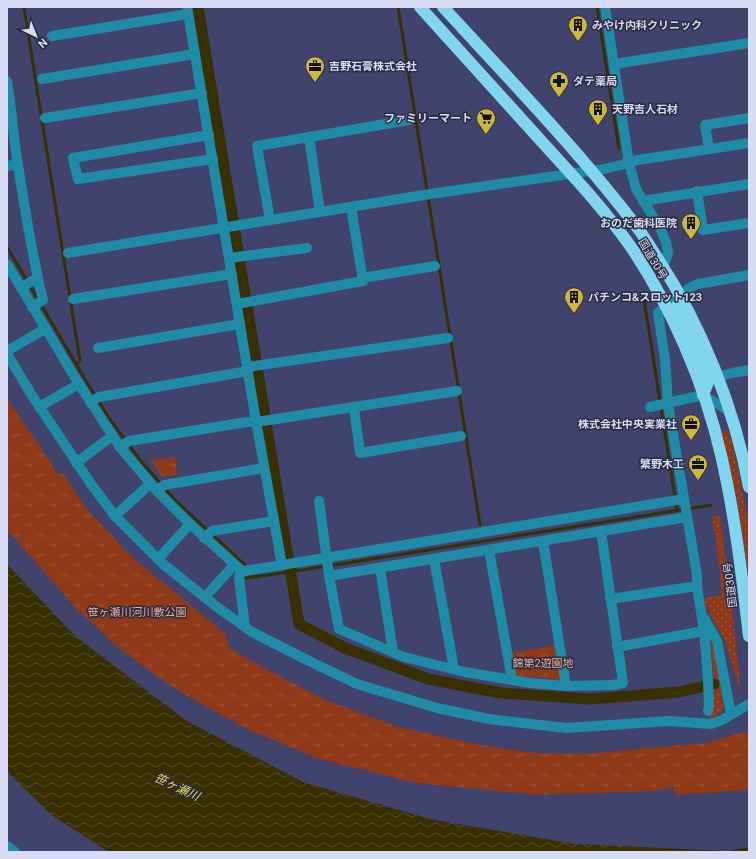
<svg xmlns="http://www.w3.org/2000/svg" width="756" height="859" font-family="Roboto,'Noto Sans JP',sans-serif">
<defs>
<pattern id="grass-dots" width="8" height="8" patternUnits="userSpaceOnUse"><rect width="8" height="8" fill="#8e3918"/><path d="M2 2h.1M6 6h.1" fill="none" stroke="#9d553a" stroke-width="1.8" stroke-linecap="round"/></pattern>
<pattern id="park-tufts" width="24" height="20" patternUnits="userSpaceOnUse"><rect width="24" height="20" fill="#8e3918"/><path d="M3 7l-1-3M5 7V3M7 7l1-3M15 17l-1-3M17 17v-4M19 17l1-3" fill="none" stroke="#9d553a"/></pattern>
<pattern id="water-waves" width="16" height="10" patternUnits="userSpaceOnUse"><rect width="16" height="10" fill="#383000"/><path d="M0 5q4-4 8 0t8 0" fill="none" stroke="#544d26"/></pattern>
</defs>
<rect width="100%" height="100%" fill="#40436c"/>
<g fill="url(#grass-dots)">
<path d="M725,430L729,432L738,470L749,526V580L737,498L722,433Z"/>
<path d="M717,515L720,517L732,608L741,693L725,641L703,601V598L722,595L716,539L712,516Z"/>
<path d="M710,637L717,653L723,709L720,713L710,720L709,713L714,707V691L715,690Z"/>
</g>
<g fill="url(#park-tufts)">
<path d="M7,398L58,474L62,472L85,507L134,559L226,634L228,647L266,669L323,699L398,727L480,745L535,753L584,754L705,743L749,731V790L675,795L674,787L655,791L538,795L416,783L316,758L249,730L189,697L152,673L115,645L75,607L7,530Z"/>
<path d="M175,457L177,475L162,477L151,460Z"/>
<path d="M557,645L562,676L558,680L515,675L510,653Z"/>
</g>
<path fill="url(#water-waves)" d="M7,564L75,636L187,721L303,782L430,819L575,844L728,851L749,847V852H109L50,814L7,771Z"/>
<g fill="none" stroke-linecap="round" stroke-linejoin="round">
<g stroke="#383000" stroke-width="3">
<path d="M24,7L80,361L76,365"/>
<path d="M398,7L480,525"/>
<path d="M597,7L619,149"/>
<path d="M7,247L92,391L109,418L140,460L175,500L245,565"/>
<path d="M643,293L677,510"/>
<path d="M246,578L290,572L711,505"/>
</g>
<path stroke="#383000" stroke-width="11" d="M198,7L299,624L345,648L428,679L501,693L591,699L679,692L714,684"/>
<g stroke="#208ba6" stroke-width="10">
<path d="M187,7L256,421L282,565"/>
<path d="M605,7L629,163L636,189L660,228L666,242L668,253L663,267"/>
<path d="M52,36L188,14"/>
<path d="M614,64L749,43"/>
<path d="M42,79L195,54"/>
<path d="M7,81C12,109 13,137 18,165C25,210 32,256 43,300L32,307"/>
<path d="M45,118L202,93"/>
<path d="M209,135L73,158L78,179L213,159"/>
<path d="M309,137L320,212"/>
<path d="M709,149L705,125L749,118"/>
<path d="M7,166L18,164"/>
<path d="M697,191L703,230L749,223"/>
<path d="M643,201L749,184"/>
<path d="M270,220L257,146L409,120"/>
<path d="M68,253L430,194L604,169L621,165L638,160L749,143"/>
<path d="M229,258L307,248"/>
<path d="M7,264L79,384L120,447L157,491L190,524L241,570L239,578L245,627"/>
<path d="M362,278L435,266"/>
<path d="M21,288L37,278"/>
<path d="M73,299L232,274"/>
<path d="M237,304L363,281L351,207"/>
<path d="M98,348L240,324"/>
<path d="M7,351L45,329"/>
<path d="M7,354L33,397L91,484L115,516L163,564L217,607L252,632L309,661L357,684L437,708L489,719L566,728L669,721L711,724L722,720L749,704"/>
<path d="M247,367L448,338"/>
<path d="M710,379L732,373L749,370"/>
<path d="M90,402L99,397L248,371"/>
<path d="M39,407L79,384"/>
<path d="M650,407L703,395L729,411"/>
<path d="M354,408L360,453L461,436"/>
<path d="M120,447L129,441L247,422L263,421L457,391"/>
<path d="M76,463L112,436"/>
<path d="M157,491L164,485L264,468"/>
<path d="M319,501L329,576"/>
<path d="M115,516L150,484"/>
<path d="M601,531L623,683L613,685L566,686L530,683L465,672L404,657L339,629L329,576L687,517"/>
<path d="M204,538L212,531L274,521"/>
<path d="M543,541L566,686"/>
<path d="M489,550L512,680"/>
<path d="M158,559L190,524"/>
<path d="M434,559L454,669"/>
<path d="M380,568L393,652"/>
<path d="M241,570L244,571L282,565L684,499"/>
<path d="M205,597L234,565"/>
<path d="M610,599L697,586"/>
<path d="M704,618L717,641L731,714"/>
<path d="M617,647L704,631"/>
<path d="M708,711L709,706L708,680L704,631L697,586V575L668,404L665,359L658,313L691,287L698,284L749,275"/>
<path d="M7,846L15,852"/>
</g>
<g stroke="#82d5ef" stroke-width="12">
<path d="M420,7C461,52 502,98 543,143C574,177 605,210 631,247C672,308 705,384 721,455C735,515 742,576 749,636"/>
<path d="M443,7C510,80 580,152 640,231C646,240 652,250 658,259C701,325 735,409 749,487"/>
<path d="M677,306L708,377V382L703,395"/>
</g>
</g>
<defs>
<symbol id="building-pin" viewBox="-11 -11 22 30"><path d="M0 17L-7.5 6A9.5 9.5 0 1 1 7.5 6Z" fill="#ceb838" stroke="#2a2c3f"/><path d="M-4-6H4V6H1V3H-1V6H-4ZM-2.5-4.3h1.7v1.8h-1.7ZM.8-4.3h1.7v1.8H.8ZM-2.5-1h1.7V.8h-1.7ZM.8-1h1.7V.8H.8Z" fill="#111"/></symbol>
<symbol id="office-pin" viewBox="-11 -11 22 30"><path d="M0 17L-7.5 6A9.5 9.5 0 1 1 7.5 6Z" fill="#ceb838" stroke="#2a2c3f"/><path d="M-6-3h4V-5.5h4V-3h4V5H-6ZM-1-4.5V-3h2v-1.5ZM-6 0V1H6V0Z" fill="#111"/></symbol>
<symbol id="pharmacy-pin" viewBox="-11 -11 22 30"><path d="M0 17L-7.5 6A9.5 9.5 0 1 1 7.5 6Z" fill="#ceb838" stroke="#2a2c3f"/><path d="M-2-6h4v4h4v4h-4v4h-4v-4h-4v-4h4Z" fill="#111"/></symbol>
<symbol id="supermarket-pin" viewBox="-11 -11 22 30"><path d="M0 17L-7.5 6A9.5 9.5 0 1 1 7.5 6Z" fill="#ceb838" stroke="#2a2c3f"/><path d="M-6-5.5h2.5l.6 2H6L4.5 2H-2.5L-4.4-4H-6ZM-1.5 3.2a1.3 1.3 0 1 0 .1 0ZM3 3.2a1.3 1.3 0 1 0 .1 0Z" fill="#111"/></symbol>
</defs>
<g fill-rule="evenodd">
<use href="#building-pin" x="567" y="14" width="22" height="30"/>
<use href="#office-pin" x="304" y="55" width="22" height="30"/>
<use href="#pharmacy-pin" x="548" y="70" width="22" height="30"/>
<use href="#building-pin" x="587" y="98" width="22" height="30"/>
<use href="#supermarket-pin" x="475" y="107" width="22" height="30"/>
<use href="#building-pin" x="680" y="212" width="22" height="30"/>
<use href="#building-pin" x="563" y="286" width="22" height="30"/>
<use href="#office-pin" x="680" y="413" width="22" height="30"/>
<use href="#office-pin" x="687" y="453" width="22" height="30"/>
</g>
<g text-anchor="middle" stroke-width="3" stroke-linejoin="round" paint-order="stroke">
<g font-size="11" font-weight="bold" fill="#d8dbf4" stroke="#2a2c3f" text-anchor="start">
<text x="592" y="29">みやけ内科クリニック</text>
<text x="329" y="70">吉野石膏株式会社</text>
<text x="573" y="85">ダテ薬局</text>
<text x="612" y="113">天野吉人石材</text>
<text x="472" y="122" text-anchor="end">ファミリーマート</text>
<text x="677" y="227" text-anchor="end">おのだ歯科医院</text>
<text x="588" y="301">パチンコ&amp;スロット123</text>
<text x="677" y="428" text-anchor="end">株式会社中央実業社</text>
<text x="684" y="468" text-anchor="end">繁野木工</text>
</g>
<g font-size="11" fill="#d8dbf4" stroke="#2a2c3f">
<text transform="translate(653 259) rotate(59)" y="4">国道30号</text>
<text transform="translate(730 585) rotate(-97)" y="4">国道30号</text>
</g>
<g font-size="11" fill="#ecb09c" stroke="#2a2c3f">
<text x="137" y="616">笹ヶ瀬川河川敷公園</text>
<text x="543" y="667">錦第2遊園地</text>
</g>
<g font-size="12" font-style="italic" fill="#efd851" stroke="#2a2c3f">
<text transform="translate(177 787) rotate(25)" y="4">笹ヶ瀬川</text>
</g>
</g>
<rect width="756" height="859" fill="none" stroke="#d8dbf4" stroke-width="16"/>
<g transform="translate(36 36) rotate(137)" stroke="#2a2c3f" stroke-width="3" paint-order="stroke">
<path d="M0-3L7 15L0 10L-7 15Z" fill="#d8dbf4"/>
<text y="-6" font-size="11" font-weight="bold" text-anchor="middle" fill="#d8dbf4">N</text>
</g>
</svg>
